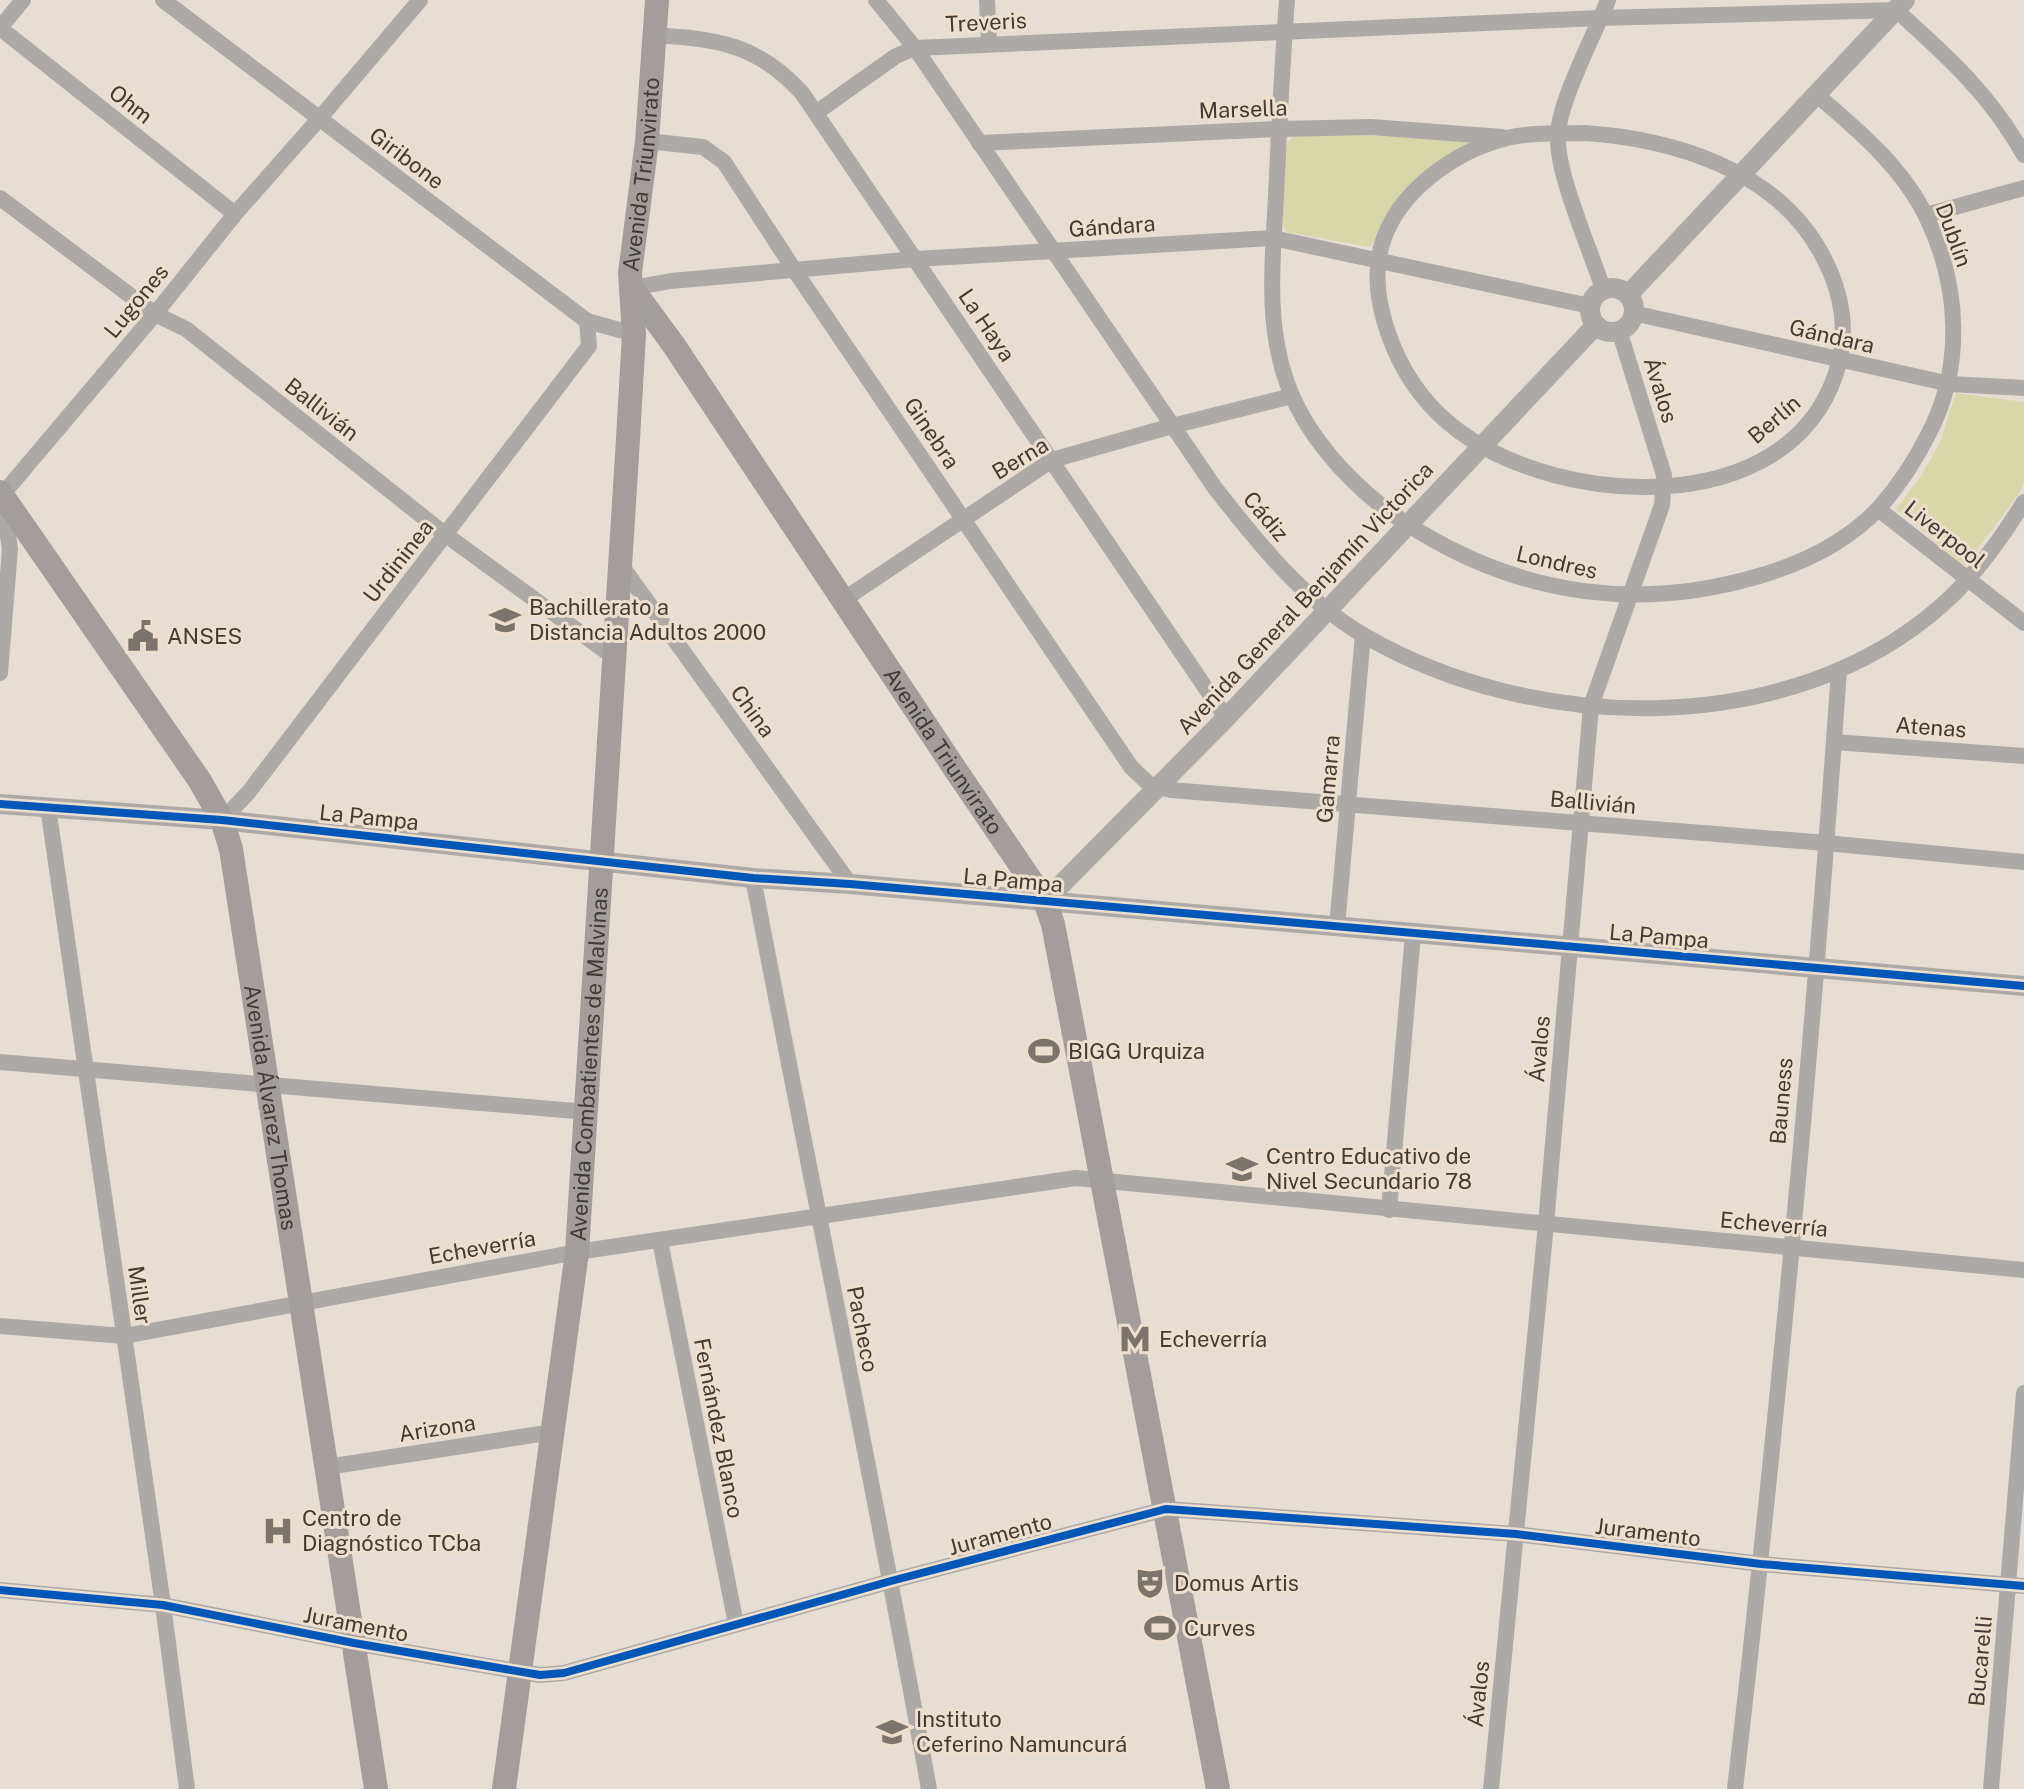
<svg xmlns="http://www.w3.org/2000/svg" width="2024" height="1789" font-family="'Public Sans',sans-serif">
<rect width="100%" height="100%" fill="#e6ded5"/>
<g fill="#d7d7aa">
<path d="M1299,134L1466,138L1469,144L1393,214L1370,247L1287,232L1282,223L1284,149L1291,138Z"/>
<path d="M1956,393L2024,402V482L2020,492L1965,566L1896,509L1919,479L1939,445Z"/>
</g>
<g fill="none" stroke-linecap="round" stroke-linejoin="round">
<g stroke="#ada9a6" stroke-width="16">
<path d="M163,0L587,321L634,334"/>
<path d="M876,0L915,48L1215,488C1258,543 1304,601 1365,636C1534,734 1789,740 1941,606C1974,577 2001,539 2024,502"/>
<path d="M987,0L989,44"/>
<path d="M1287,0C1282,65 1279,131 1276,196C1273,258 1265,322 1287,383C1309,444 1364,499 1420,532C1526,596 1641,611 1759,576C1804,563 1848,541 1880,507C1899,485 1915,461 1928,435C1964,367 1960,286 1926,216C1902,167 1858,130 1817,95"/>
<path d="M0,28L235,214"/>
<path d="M0,28L23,0"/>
<path d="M654,35C717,39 758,44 802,93L1226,718"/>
<path d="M817,112L896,56L915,48L1601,18L1896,10C1947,56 1990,94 2024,155"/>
<path d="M1585,133C1672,139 1774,169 1820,251C1842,290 1850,333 1835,376C1785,520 1562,507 1460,432C1430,410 1407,380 1393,346C1380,314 1372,278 1382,244C1398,191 1455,151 1507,138C1531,132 1560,134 1585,133Z"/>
<path d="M647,141L703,147L724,162L795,271L1131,767L1149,784L1171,790L1826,843L2024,862"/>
<path d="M979,143L1279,129L1371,127L1502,137"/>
<path d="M0,198L155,314L186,329L446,535L615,658"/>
<path d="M1926,215L2024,188"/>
<path d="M632,288L671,281L916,259L1273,238L1590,306"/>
<path d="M1603,289C1591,251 1555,171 1558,134C1560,99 1594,36 1608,0"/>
<path d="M1633,313L1950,384L2024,388"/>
<path d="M1878,509L2024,623"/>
<path d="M621,565L850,884"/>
<path d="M843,600L1052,460L1172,426L1292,396"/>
<path d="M0,673L10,549L2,495L155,314L235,214L319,119L420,0"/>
<path d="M1834,742L2024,756"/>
<path d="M48,807L163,1605L187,1789"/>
<path d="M222,820L248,793L589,346L587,321"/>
<path d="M753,878C811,1182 874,1485 929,1789"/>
<path d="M1337,927L1363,635"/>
<path d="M0,1062L587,1112"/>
<path d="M1389,1210L1413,934"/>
<path d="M660,1241L736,1624"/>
<path d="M0,1326L124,1336L577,1252L1076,1178L2024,1270"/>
<path d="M327,1467L553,1432"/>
<path d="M0,1590L163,1605L354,1643L540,1675L564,1673L891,1581L1166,1509L1516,1534L1761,1564L2024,1586"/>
<path d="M1491,1789L1546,1224L1591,706L1662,505L1664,475L1619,330"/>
<path d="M1735,1789C1778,1417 1813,1043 1839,670"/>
<path d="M1991,1789L2024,1393"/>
</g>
<g stroke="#ada9a6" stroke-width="20">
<circle cx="1612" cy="310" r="22"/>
<path d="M1628,295L1905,0"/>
<path d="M0,804L222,820L753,878L850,884L2024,986"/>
<path d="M1045,901L1226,718L1596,325"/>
</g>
<g stroke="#a39e9b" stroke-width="24">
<path id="s1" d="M632,288L673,344L953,766L1045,901L1053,924L1218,1789"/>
<path id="s2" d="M0,492L200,781L222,820L231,849L376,1789"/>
<path id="s3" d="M504,1789L577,1252L628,439L634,334L630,273L647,141L657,0"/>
</g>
<defs>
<g id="cycleway">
<path d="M0,804L222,820L753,878L850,884L2024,986"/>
<path d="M0,1590L163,1605L354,1643L540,1675L564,1673L891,1581L1166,1509L1516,1534L1761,1564L2024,1586"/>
</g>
</defs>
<use href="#cycleway" stroke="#ecdfcf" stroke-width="13"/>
<use href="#cycleway" stroke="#0057b8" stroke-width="8"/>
</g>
<defs>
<symbol id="school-bare" viewBox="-9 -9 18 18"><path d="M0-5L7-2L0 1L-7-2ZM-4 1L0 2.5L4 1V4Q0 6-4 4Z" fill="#7b746d" stroke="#ecdfcf" stroke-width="2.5" paint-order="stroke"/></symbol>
<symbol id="civic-bare" viewBox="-9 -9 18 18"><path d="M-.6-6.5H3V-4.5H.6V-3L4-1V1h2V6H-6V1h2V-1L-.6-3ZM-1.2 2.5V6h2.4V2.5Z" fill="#7b746d" stroke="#ecdfcf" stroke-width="2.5" paint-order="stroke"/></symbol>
<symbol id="stadium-bare" viewBox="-9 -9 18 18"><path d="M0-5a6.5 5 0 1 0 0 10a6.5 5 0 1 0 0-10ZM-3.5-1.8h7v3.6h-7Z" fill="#7b746d" stroke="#ecdfcf" stroke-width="2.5" paint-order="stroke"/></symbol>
<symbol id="metro-bare" viewBox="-9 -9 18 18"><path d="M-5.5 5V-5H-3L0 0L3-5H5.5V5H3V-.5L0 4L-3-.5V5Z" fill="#7b746d" stroke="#ecdfcf" stroke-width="2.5" paint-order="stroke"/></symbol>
<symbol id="hospital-bare" viewBox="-9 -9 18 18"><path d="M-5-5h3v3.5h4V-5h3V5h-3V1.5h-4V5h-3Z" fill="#7b746d" stroke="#ecdfcf" stroke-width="2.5" paint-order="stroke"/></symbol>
<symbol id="theatre-bare" viewBox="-9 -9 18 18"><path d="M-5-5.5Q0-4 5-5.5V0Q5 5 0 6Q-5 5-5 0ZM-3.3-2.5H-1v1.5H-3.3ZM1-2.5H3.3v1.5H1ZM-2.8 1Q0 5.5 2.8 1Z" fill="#7b746d" stroke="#ecdfcf" stroke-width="2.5" paint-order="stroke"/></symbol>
</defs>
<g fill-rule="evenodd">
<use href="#school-bare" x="483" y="598" width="44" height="44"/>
<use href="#civic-bare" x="121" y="614" width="44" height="44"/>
<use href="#stadium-bare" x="1022" y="1029" width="44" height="44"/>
<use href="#school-bare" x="1220" y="1147" width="44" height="44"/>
<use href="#metro-bare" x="1113" y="1317" width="44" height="44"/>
<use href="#hospital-bare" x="256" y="1509" width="44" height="44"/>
<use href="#theatre-bare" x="1128" y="1561" width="44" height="44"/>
<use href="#stadium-bare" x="1138" y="1606" width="44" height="44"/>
<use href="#school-bare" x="870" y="1710" width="44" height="44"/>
</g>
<g text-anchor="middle" stroke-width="6" stroke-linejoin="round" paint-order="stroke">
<g font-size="22" fill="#413b35" stroke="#ecdfcf">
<text transform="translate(986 22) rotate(-3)" y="8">Treveris</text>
<text transform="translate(131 104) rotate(38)" y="8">Ohm</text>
<text transform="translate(1243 109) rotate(-2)" y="8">Marsella</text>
<text transform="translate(407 158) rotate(37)" y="8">Giribone</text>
<text dy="8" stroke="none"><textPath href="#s3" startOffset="1622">Avenida Triunvirato</textPath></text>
<text transform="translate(1112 226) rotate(-4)" y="8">Gándara</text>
<text transform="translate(1954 235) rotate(70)" y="8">Dublín</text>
<text transform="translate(136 301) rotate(-51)" y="8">Lugones</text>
<text transform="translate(987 325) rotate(56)" y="8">La Haya</text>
<text transform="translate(1832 336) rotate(13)" y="8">Gándara</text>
<text transform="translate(1661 390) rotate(73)" y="8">Ávalos</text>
<text transform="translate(322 409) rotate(38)" y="8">Ballivián</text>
<text transform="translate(1774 419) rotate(-41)" y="8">Berlín</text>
<text transform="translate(932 433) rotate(56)" y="8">Ginebra</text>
<text transform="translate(1020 458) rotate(-31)" y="8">Berna</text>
<text transform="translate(1266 516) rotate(50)" y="8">Cádiz</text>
<text transform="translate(1945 534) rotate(38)" y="8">Liverpool</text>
<text transform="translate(398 561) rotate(-52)" y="8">Urdininea</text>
<text transform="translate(1557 562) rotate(13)" y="8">Londres</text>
<text transform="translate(1305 598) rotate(-47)" y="8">Avenida General Benjamín Victorica</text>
<text transform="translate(753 711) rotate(54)" y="8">China</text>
<text transform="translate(1931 727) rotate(4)" y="8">Atenas</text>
<text dy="8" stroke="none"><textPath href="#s1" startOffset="558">Avenida Triunvirato</textPath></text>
<text transform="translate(1328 779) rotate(-85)" y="8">Gamarra</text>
<text transform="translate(1593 802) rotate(5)" y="8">Ballivián</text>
<text transform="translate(369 817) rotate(6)" y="8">La Pampa</text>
<text transform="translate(1013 880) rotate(5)" y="8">La Pampa</text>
<text transform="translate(1659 936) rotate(5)" y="8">La Pampa</text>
<text transform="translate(1539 1049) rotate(-85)" y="8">Ávalos</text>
<text dy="8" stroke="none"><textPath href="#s3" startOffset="730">Avenida Combatientes de Malvinas</textPath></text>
<text transform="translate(1781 1101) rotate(-85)" y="8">Bauness</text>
<text dy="8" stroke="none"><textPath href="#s2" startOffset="688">Avenida Álvarez Thomas</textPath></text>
<text transform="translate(1774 1224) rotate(5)" y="8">Echeverría</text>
<text transform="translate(482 1247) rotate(-10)" y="8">Echeverría</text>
<text transform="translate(140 1295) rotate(82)" y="8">Miller</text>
<text transform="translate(863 1329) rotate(79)" y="8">Pacheco</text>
<text transform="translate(437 1428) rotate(-9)" y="8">Arizona</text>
<text transform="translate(719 1428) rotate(79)" y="8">Fernández Blanco</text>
<text transform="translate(1648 1532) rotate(7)" y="8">Juramento</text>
<text transform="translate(1000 1534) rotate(-15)" y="8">Juramento</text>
<text transform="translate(356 1624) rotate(11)" y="8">Juramento</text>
<text transform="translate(1980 1661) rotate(-85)" y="8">Bucarelli</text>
<text transform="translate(1478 1694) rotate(-84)" y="8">Ávalos</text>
</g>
<g font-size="22" fill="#413b35" stroke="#ecdfcf" text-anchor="start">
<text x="529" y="615">Bachillerato a<tspan x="529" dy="25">Distancia Adultos 2000</tspan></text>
<text x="167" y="644">ANSES</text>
<text x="1068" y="1059">BIGG Urquiza</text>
<text x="1266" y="1164">Centro Educativo de<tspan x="1266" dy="25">Nivel Secundario 78</tspan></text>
<text x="1159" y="1347">Echeverría</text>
<text x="302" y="1526">Centro de<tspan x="302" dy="25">Diagnóstico TCba</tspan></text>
<text x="1174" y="1591">Domus Artis</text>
<text x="1184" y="1636">Curves</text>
<text x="916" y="1727">Instituto<tspan x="916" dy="25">Ceferino Namuncurá</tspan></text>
</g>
</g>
</svg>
